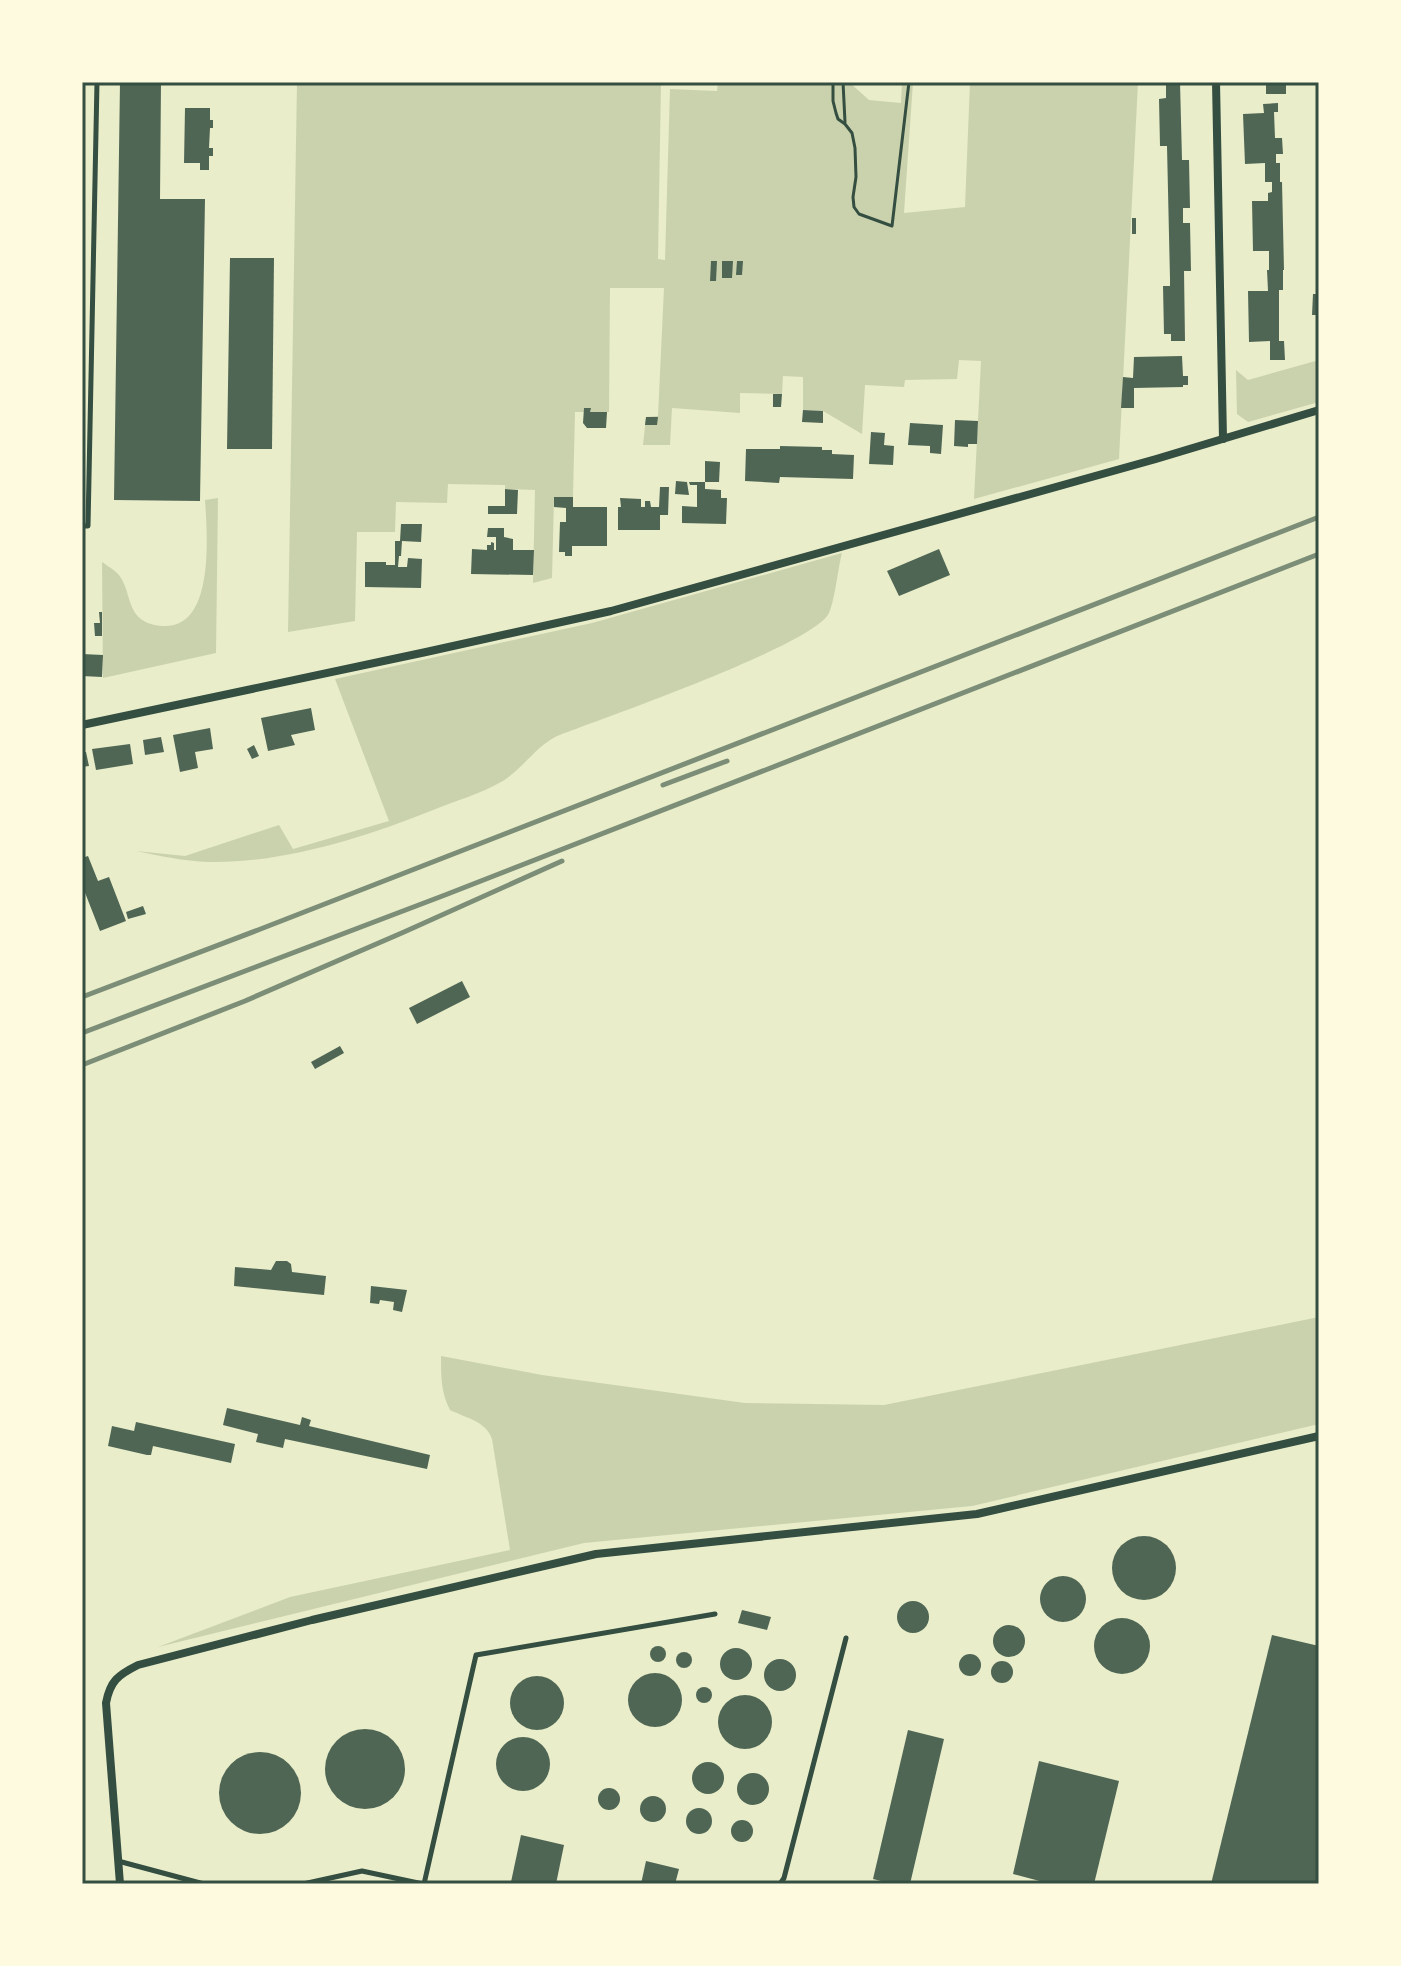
<svg xmlns="http://www.w3.org/2000/svg" width="1401" height="1966" font-family="'PT Sans Narrow',sans-serif">
<rect width="100%" height="100%" fill="#e9edc9"/>
<g fill="#cad2ad">
<path d="M297,82H661L658,259L665,260L670,89L717,91L718,82H849L869,100L901,103L902,82H913L904,213L965,207L970,82H1138L1119,459L974,499L981,361L959,360L957,379L905,380L904,387L865,385L862,434L823,411L803,410V377L783,376L782,394L740,393V413L672,408L670,445H643L646,417L658,416L664,288H610L609,412H575L573,497L554,498L552,578L533,583L535,490L505,489V485L448,484L447,503L396,502L395,532H357L355,621L288,632Z"/>
<path d="M1319,360V402L1248,422L1237,414L1236,370L1248,380Z"/>
<path d="M218,498L216,653L103,678L102,562C109,567 117,571 121,578C130,592 128,612 144,621C152,626 165,627 174,625C214,615 207,531 205,500Z"/>
<path d="M842,553C838,568 835,600 829,613C814,645 601,719 557,736C535,747 522,770 501,782C480,794 455,801 433,810C366,837 281,864 208,862C184,861 160,856 136,851L185,856L279,825L293,849L389,821L335,679L592,623Z"/>
<path d="M1319,1317V1424L972,1506L584,1543L158,1647L290,1597L510,1550L492,1439C486,1421 466,1418 450,1410C441,1393 441,1376 441,1356L542,1375L745,1403L884,1405Z"/>
</g>
<g fill="#4f6655">
<path d="M120,82H161L160,199H205L200,501L114,500Z"/>
<path d="M1166,82H1180L1182,160H1189L1190,208H1183V223H1190L1191,271H1184L1185,341H1171V334H1164L1163,286H1170V279L1167,146H1160L1159,99L1166,98Z"/>
<path d="M1270,82H1289V85H1286V94H1266V85H1270Z"/>
<path d="M1278,103V112H1274L1275,138H1282L1283,154H1276V163H1280V182H1282L1284,270H1283V290H1279V341H1284L1285,360H1270V341L1249,342L1248,291H1268L1267,270H1269V251H1253L1252,201H1268V193L1272,192V182H1265V163L1245,164L1243,114L1264,113L1263,104Z"/>
<path d="M185,108H210V120H213V128H210L209,148H213V156H209V170H200V163H184Z"/>
<rect x="1132" y="218" width="4" height="16"/>
<path d="M230,258H274L272,449H227Z"/>
<path d="M711,261H717L716,281H710Z"/>
<path d="M722,261H733L732,278H722Z"/>
<path d="M737,261H743L742,275H736Z"/>
<path d="M1313,294H1319V315H1312Z"/>
<path d="M1182,356L1183,376H1188V385H1183V387L1134,388V408H1121L1123,377L1133,378L1134,357Z"/>
<path d="M773,394H782L781,407H773Z"/>
<path d="M584,408H591L590,412H607L606,428H587L583,423Z"/>
<path d="M803,410L823,411V423L802,422Z"/>
<path d="M646,417H658L657,425H645Z"/>
<path d="M955,420L978,421L977,444H968V447L954,446Z"/>
<path d="M910,423L943,425L941,454L930,453V446L908,445Z"/>
<path d="M871,432L885,433L884,445L894,446L893,465L869,464Z"/>
<path d="M780,446L822,447V450H832V454L854,455L853,479L780,477L779,483L745,481L746,449H780Z"/>
<path d="M705,461L720,462L719,482H705Z"/>
<path d="M676,481L687,482L689,495L675,494Z"/>
<path d="M689,482H705V489L721,490V498H727L726,524L682,523V506L697,507V485H690Z"/>
<path d="M660,487H669L668,515H660V530H618V507H621L620,498L641,499V507H645V501H650L651,507H659Z"/>
<path d="M505,489L518,490L517,514H488V506H505Z"/>
<path d="M554,497H573V507H607V546H572V556H565V552H559L560,522H566V508L554,507Z"/>
<path d="M401,524H422L421,542L402,541L401,556H399L398,567H407L408,558L422,559L421,588L365,587V562H386V565H395V541H402H400Z"/>
<path d="M488,528H504V537L513,539V550H534L533,575L471,574L472,549L487,550V545H491V542L494,543V550H496V537H487Z"/>
<path d="M939,549L950,575L899,596L887,571Z"/>
<path d="M99,612H102V636H95L94,623H100Z"/>
<path d="M82,654L103,655L102,677L82,676Z"/>
<path d="M311,708L315,730L291,735L295,745L268,751L261,718Z"/>
<path d="M210,728L213,749L195,752L198,768L180,772L173,735Z"/>
<path d="M161,737L164,752L145,755L143,740Z"/>
<path d="M130,744L133,764L96,770L92,749Z"/>
<path d="M254,745L259,756L252,759L247,749Z"/>
<path d="M82,752H86L89,766L82,767Z"/>
<path d="M88,856L98,881L109,877L126,921L100,931L82,885V858Z"/>
<path d="M143,906L146,914L128,919L126,912Z"/>
<path d="M462,981L470,997L417,1024L409,1008Z"/>
<path d="M340,1046L344,1053L315,1069L311,1062Z"/>
<path d="M276,1261H287L291,1264L292,1272L326,1276L324,1295L234,1286L235,1267L271,1270Z"/>
<path d="M371,1286L407,1290L402,1312L393,1310L394,1302L380,1300L379,1304L370,1303Z"/>
<path d="M227,1408L300,1425L302,1417L311,1420L309,1426L430,1455L427,1469L285,1439L283,1448L256,1442L258,1434L223,1425Z"/>
<path d="M136,1422L235,1444L231,1463L153,1446L151,1455H147L108,1446L112,1426L134,1431Z"/>
<circle cx="1144" cy="1568" r="32"/>
<circle cx="1063" cy="1599" r="23"/>
<circle cx="913" cy="1617" r="16"/>
<path d="M742,1610L771,1617L767,1630L738,1623Z"/>
<circle cx="1122" cy="1646" r="28"/>
<circle cx="1009" cy="1641" r="16"/>
<path d="M1272,1635L1319,1646V1884H1211Z"/>
<circle cx="658" cy="1654" r="8"/>
<circle cx="736" cy="1664" r="16"/>
<circle cx="684" cy="1660" r="8"/>
<circle cx="970" cy="1665" r="11"/>
<circle cx="780" cy="1675" r="16"/>
<circle cx="1002" cy="1672" r="11"/>
<circle cx="655" cy="1700" r="27"/>
<circle cx="537" cy="1703" r="27"/>
<circle cx="704" cy="1695" r="8"/>
<circle cx="745" cy="1722" r="27"/>
<circle cx="365" cy="1769" r="40"/>
<path d="M908,1730L944,1739L910,1884H893L873,1879Z"/>
<circle cx="523" cy="1764" r="27"/>
<circle cx="260" cy="1793" r="41"/>
<path d="M1039,1761L1119,1781L1094,1884H1051L1013,1874Z"/>
<circle cx="708" cy="1778" r="16"/>
<circle cx="753" cy="1789" r="16"/>
<circle cx="609" cy="1799" r="11"/>
<circle cx="653" cy="1809" r="13"/>
<circle cx="699" cy="1821" r="13"/>
<circle cx="742" cy="1831" r="11"/>
<path d="M521,1835L564,1845L556,1884H521L511,1882Z"/>
<path d="M646,1861L679,1869L675,1884H641Z"/>
</g>
<g fill="none" stroke-linecap="round" stroke-linejoin="round">
<g stroke="#344e41" stroke-width="3">
<path d="M833,82V101L836,113L838,119L845,124L852,133L855,148L856,177L853,197L854,207L859,214L892,226L909,82"/>
<path d="M843,82L845,122"/>
</g>
<g stroke="#344e41" stroke-width="5">
<path d="M82,526H88L97,82"/>
<path d="M118,1861L204,1884"/>
<path d="M303,1884L362,1871L423,1884"/>
<path d="M424,1884L476,1655L715,1614"/>
<path d="M780,1884L784,1878L846,1638"/>
</g>
<g stroke="#344e41" stroke-width="8">
<path d="M1216,82L1223,439"/>
<path d="M82,725L426,652L611,611L1156,459L1319,410"/>
<path d="M120,1884L106,1703C110,1681 118,1675 138,1665L312,1620L596,1554L977,1514L1319,1436"/>
</g>
<g stroke="#7c8e77" stroke-width="5">
<path d="M663,785L727,761"/>
<path d="M82,997L258,930L1319,517"/>
<path d="M82,1033L445,895L1319,554"/>
<path d="M82,1065L245,1001L404,932L562,861"/>
</g>
</g>
<rect width="1401" height="1966" fill="none" stroke="#fefae0" stroke-width="168"/>
<rect x="84" y="84" width="1233" height="1798" fill="none" stroke="#344e41" stroke-width="3"/>
</svg>
